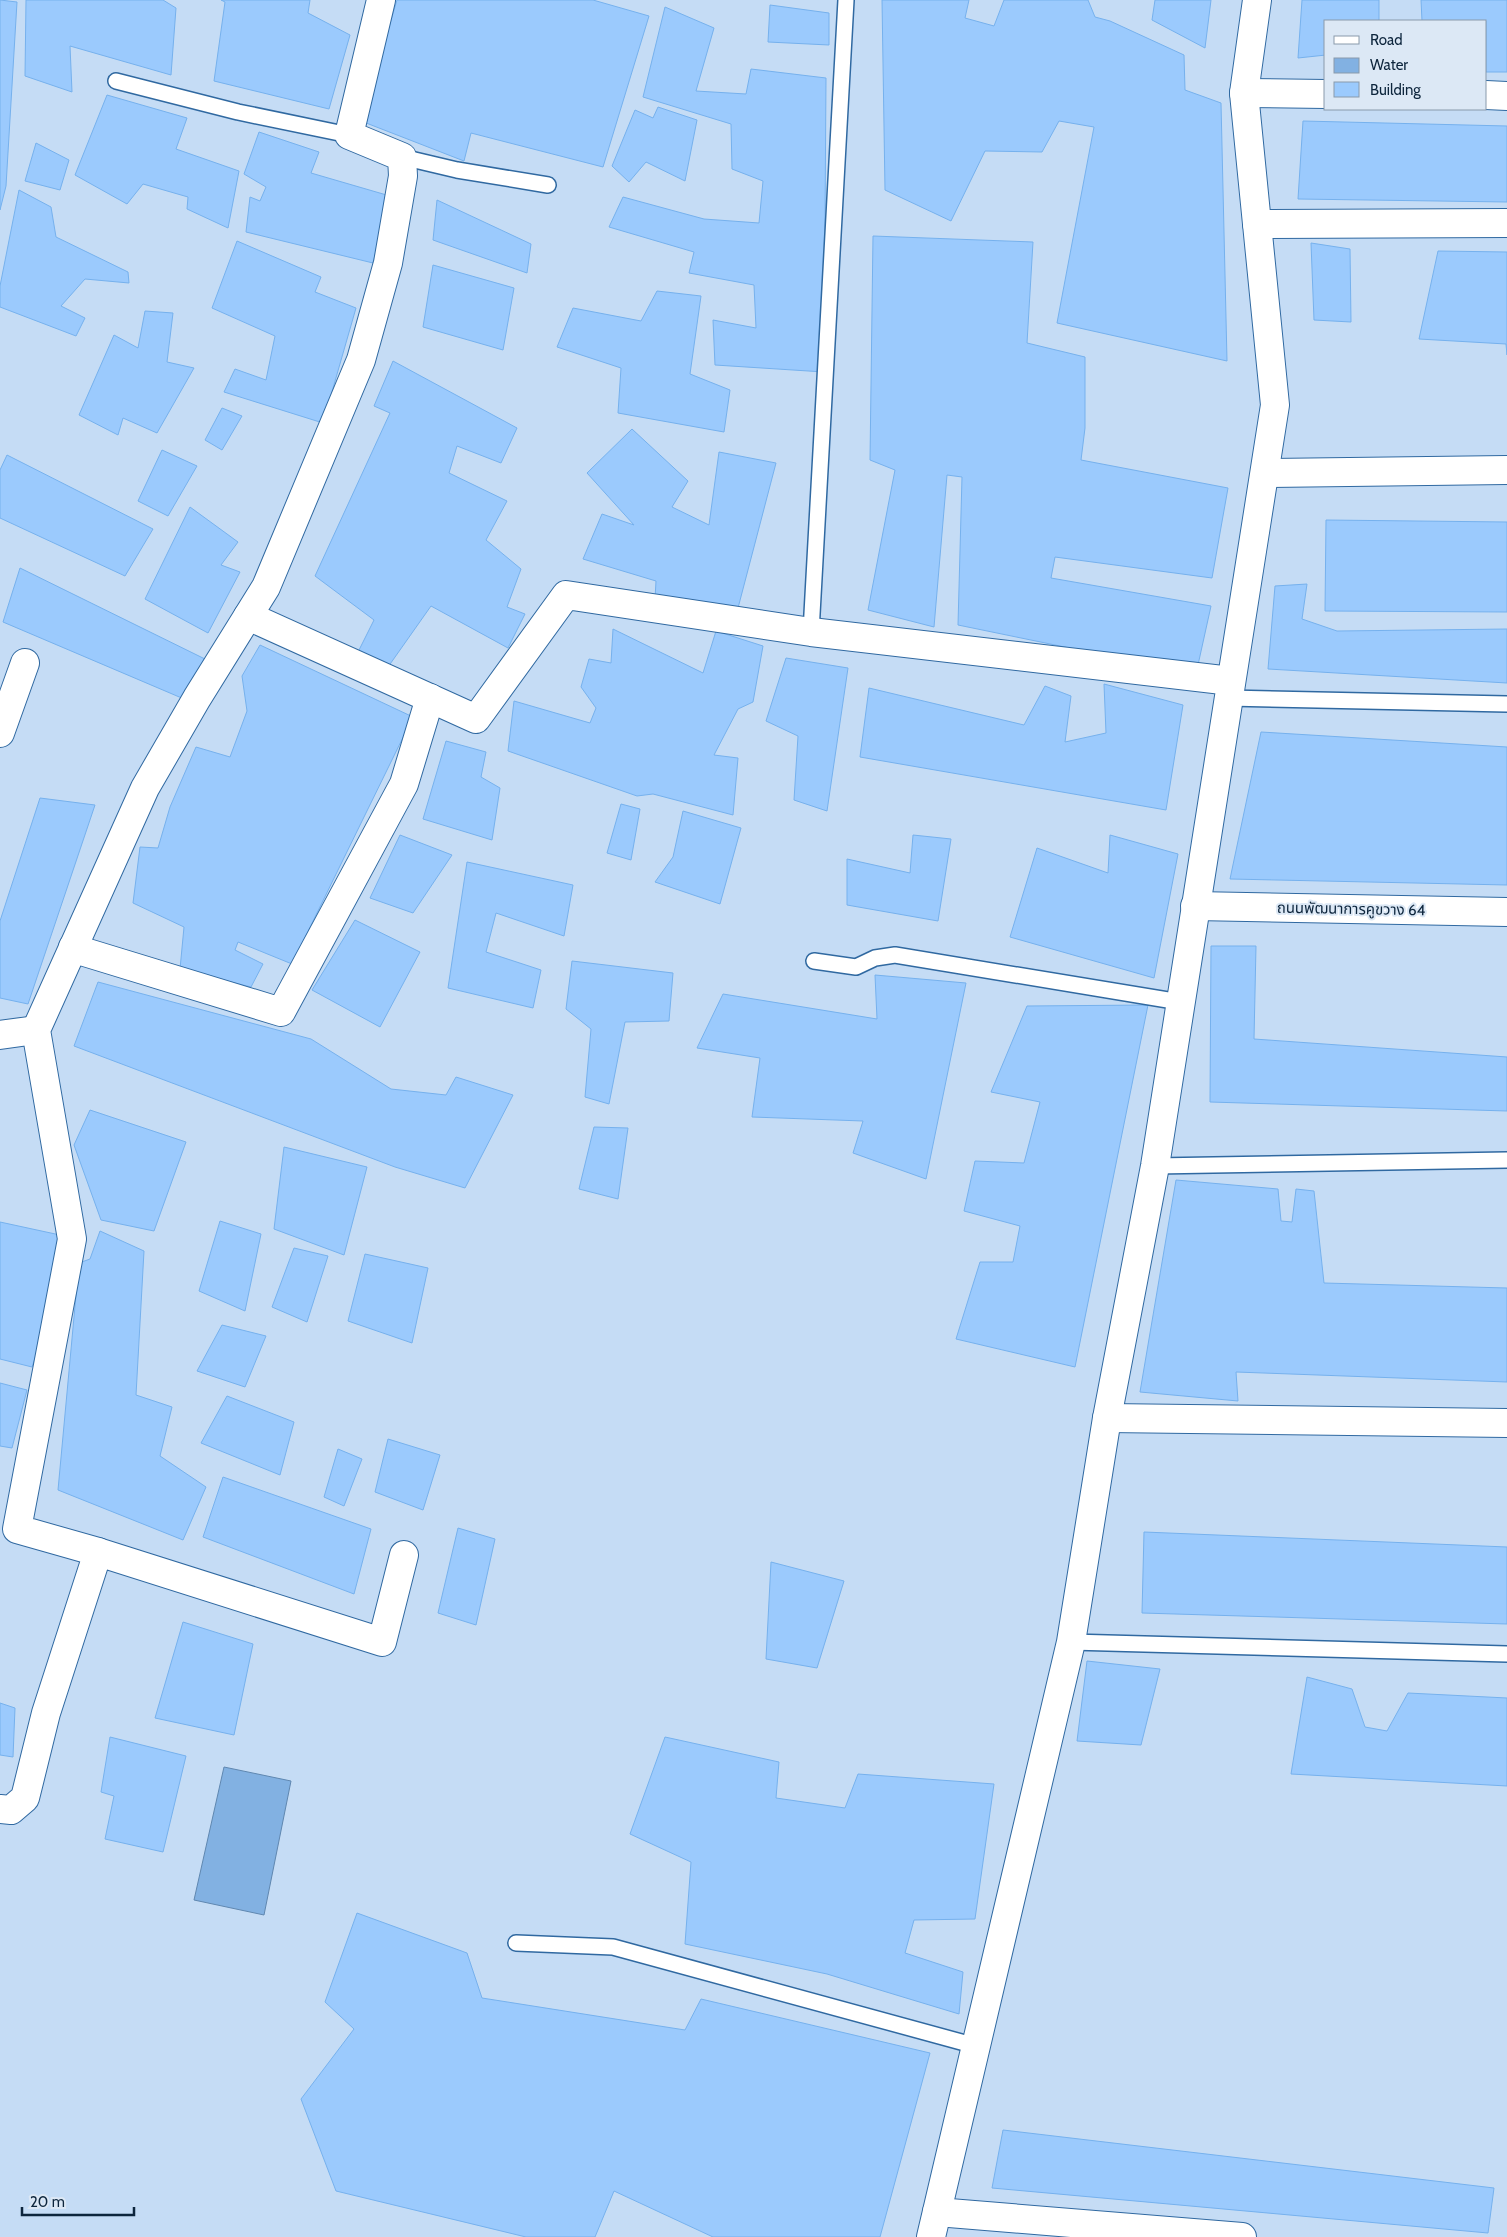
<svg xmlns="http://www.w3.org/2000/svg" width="1507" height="2237" font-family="Cabin,'Noto Sans Thai',sans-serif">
<rect width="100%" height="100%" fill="#c5dcf5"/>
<path fill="#82b1e2" stroke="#5f87b0" d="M224,1767L291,1781L264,1915L194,1900Z"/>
<g fill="#9bcafd" stroke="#76b1ed">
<path d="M0,0L17,2L6,186L0,210Z"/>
<path d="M26,0H163L176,8L171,75L70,46L72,92L25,76Z"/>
<path d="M221,0H310L308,13L350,35L329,109L214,81L225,2Z"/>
<path d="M397,0H593L649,16L603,167L471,133L464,161L361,121Z"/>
<path d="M882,0H969L965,18L994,26L1004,0H1088L1095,17L1110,21L1184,55L1185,90L1221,103L1227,361L1057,323L1094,127L1059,121L1042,152L985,151L951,221L885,190Z"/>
<path d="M1155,0H1211L1205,48L1152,20Z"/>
<path d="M1302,0H1379V21H1326V55L1298,58Z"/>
<path d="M1421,0H1507V72H1486V21H1422Z"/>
<path d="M770,5L829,13V45L768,42Z"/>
<path d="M665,7L714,28L696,91L746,94L751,69L826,78L824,372L715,365L713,320L756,328L754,285L689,273L694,252L609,227L623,197L704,219L759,223L763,181L732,169L731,124L643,97Z"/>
<path d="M107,95L187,118L176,149L239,171L228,228L187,209L188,197L143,184L127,204L75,175Z"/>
<path d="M658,107L697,120L685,181L646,162L629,182L612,166L635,110L653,118Z"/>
<path d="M1303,121L1507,126V202L1298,199Z"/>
<path d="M259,132L319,152L311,173L390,196L373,263L246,232L250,197L260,201L266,187L244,174Z"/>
<path d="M36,143L69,160L60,190L25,181Z"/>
<path d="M19,190L51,207L56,237L128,272L129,283L85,279L61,306L85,318L76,336L0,307V286Z"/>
<path d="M437,200L531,244L527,273L433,240Z"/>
<path d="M873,236L1033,242L1027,343L1085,357V428L1081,460L1228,488L1212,578L1055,557L1051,578L1211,606L1196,674L958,625L962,477L947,475L934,627L868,610L895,470L870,460Z"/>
<path d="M237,241L321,277L315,292L356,308L323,423L224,392L235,369L266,380L275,336L212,308Z"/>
<path d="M1311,243L1350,249L1351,322L1314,320Z"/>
<path d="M1438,251L1507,252V355L1506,344L1419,339Z"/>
<path d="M433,265L514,288L503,350L423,327Z"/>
<path d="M657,291L701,296L690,374L730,390L724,432L618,413L621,368L557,347L573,308L641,321Z"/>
<path d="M145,311L173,313L167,362L194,368L157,433L123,418L118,435L79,415L114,335L138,348Z"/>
<path d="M393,361L517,428L501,463L457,446L449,473L507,501L486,540L521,569L507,607L525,614L508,648L431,606L388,667L358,652L374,620L315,576L390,413L374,406Z"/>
<path d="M222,408L242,416L222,450L205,440Z"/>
<path d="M632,429L688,481L672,507L709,525L719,452L776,463L738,608L655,599L656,581L583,559L602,514L634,525L587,473Z"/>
<path d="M162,450L197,466L168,516L138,501Z"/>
<path d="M7,455L153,529L125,576L0,518V470Z"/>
<path d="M190,507L238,542L221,565L240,572L208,633L145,599Z"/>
<path d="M1326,520L1507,522V612L1325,611Z"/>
<path d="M20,568L207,660L184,699L3,622Z"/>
<path d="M1307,584L1302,619L1337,631L1507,629V683L1268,669L1275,586Z"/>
<path d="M613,629L703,673L716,631L763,646L753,702L738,709L714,755L738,758L733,815L653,794L637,796L508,751L514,701L590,723L596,708L581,687L589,659L611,663Z"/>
<path d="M260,645L413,717L292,964L238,942L235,950L263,964L251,987L180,969L184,927L133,903L140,847L158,848L170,807L196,747L230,757L247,711L242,676Z"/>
<path d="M786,658L848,668L827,811L794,800L798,736L766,721Z"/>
<path d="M1104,684L1183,705L1166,810L860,757L869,688L1024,725L1045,686L1071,696L1065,742L1106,733Z"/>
<path d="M1261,732L1507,747V885L1230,879Z"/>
<path d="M446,741L486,752L481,777L500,788L492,840L423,819Z"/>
<path d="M40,798L95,805L28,1004L0,998V921Z"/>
<path d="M621,804L640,809L631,860L607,853Z"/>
<path d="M683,811L741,828L720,904L655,882L673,857Z"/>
<path d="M400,835L452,855L413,913L370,898Z"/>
<path d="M913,835L951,839L938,921L847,905V859L910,873Z"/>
<path d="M1110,835L1178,854L1154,978L1010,937L1037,848L1108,873Z"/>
<path d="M467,862L573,885L564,936L496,913L486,952L541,970L533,1008L448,988Z"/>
<path d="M355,920L420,952L380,1027L312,990Z"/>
<path d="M1211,946H1256L1254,1039L1507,1057V1111L1210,1102Z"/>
<path d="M572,961L673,973L669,1021L625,1022L609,1104L585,1097L591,1029L566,1009Z"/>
<path d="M875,975L966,983L926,1179L853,1153L863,1121L752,1117L760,1058L697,1048L723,994L877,1019Z"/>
<path d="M98,982L311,1039L391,1089L446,1095L456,1077L513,1095L465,1188L395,1167L74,1046Z"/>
<path d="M1148,1005L1075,1367L956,1339L980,1262H1013L1020,1226L964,1211L975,1161L1024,1163L1040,1102L991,1092L1027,1006Z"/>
<path d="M90,1110L186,1142L154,1231L101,1220L74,1145Z"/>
<path d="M594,1127L628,1128L618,1199L579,1189Z"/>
<path d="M284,1147L367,1167L344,1255L274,1229Z"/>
<path d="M1176,1180L1278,1189L1281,1221L1292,1222L1296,1189L1314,1191L1324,1283L1507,1288V1382L1236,1372L1238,1401L1140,1392Z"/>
<path d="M220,1221L261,1234L245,1311L199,1291Z"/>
<path d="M0,1222L60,1235L53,1306L32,1367L0,1359Z"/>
<path d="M100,1231L144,1251L136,1395L172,1407L160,1456L206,1487L183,1540L58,1490L79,1263L90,1259Z"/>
<path d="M294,1248L328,1256L307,1322L272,1307Z"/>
<path d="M365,1254L428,1268L412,1343L348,1321Z"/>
<path d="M222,1325L266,1336L245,1387L197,1371Z"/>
<path d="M0,1383L27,1390L12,1448L0,1446Z"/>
<path d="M227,1396L294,1422L280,1475L201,1443Z"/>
<path d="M388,1439L440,1455L423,1510L375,1492Z"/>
<path d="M338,1449L362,1459L344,1506L324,1497Z"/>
<path d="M223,1477L371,1529L354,1594L203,1537Z"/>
<path d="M458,1528L495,1539L476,1625L438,1613Z"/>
<path d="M1144,1532L1507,1547V1624L1142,1613Z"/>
<path d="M771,1562L844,1581L817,1668L766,1659Z"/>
<path d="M183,1622L253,1644L234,1735L155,1718Z"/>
<path d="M1087,1661L1160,1669L1141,1745L1077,1741Z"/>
<path d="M1307,1677L1352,1689L1365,1727L1387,1731L1408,1693L1507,1698V1786L1291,1774Z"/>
<path d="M0,1703L15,1708L13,1757L0,1755Z"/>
<path d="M110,1737L186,1756L163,1852L105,1839L114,1796L101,1792Z"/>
<path d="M665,1737L779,1762L776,1798L845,1808L858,1774L994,1784L975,1919L914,1920L905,1953L963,1972L959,2014L827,1974L685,1944L691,1862L630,1834Z"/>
<path d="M357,1913L467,1953L482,1998L685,2030L701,1999L930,2053L880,2237H713L614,2191L595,2237H526L336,2191L301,2099L354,2029L325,2002Z"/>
<path d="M1003,2130L1494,2188L1488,2233L992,2188Z"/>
</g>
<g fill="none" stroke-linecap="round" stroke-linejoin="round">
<defs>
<g id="lane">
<path d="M116,81L238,112L349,135"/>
<path d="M402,157L457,170L548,185"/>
<path d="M811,632L846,0"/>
<path d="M1228,698L1507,704"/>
<path d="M814,961L856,967L875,958L895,955L1180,1002"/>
<path d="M1155,1166L1507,1160"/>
<path d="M1071,1642L1507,1654"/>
<path d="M516,1943L613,1947L976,2046"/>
</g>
<g id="street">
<path d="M1244,93L1326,94"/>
<path d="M1486,95L1507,96"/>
<path d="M1257,224L1507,223"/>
<path d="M1265,473L1507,470"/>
<path d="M248,616L476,719L566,595L811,632L1231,681"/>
<path d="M0,733L25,663"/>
<path d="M1195,906L1507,912"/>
<path d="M73,947L78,950L281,1012L404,784L430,698"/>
<path d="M0,1035L36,1030"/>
<path d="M1107,1418L1507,1423"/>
<path d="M98,1552L17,1529L72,1239L36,1030L145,788L197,698L266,587L361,360L388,263L403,176L402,157L349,135L381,0"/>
<path d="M0,1809L11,1810L25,1798L46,1713L98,1552L382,1642L404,1555"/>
<path d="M937,2212L1242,2237"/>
<path d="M931,2237L1071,1642L1107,1418L1155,1166L1275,405L1244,93L1257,0"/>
</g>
</defs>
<use href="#lane" stroke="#3069a1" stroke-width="18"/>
<use href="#street" stroke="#3069a1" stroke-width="30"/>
<use href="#lane" stroke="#fff" stroke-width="15"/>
<use href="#street" stroke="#fff" stroke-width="28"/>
</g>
<g text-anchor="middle" stroke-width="4" stroke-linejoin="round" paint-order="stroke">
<g font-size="15" fill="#0d253c" stroke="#dce8f5">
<text transform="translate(1351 909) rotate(1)" y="5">ถนนพัฒนาการคูขวาง 64</text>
</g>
</g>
<rect x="1324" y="20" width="162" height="90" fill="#dce8f5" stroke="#899aab"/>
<rect x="1334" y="36" width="25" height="8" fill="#ffffff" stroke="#899aab"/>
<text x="1370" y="45" font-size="15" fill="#0d253c">Road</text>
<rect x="1334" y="58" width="25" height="15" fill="#82b1e2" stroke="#899aab"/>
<text x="1370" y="70" font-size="15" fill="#0d253c">Water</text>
<rect x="1334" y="82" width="25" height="15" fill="#9bcafd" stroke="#899aab"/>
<text x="1370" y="95" font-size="15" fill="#0d253c">Building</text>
<path d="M22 2207v8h112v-8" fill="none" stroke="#0d253c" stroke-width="2.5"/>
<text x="30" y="2207" font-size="15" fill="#0d253c" stroke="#dce8f5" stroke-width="4" paint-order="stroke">20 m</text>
</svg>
